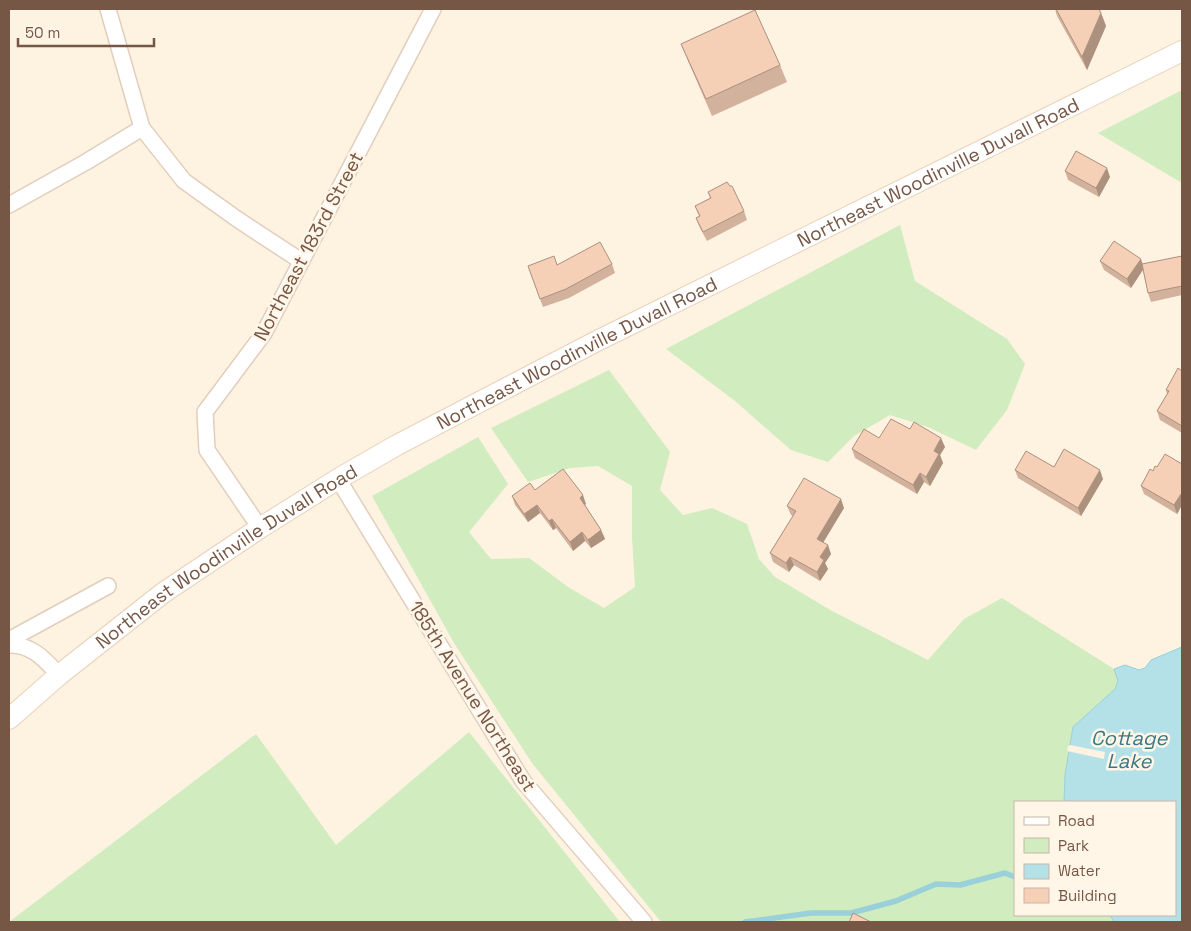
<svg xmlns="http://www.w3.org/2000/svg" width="1191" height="931" font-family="'Space Grotesk',sans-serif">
<rect width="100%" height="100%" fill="#fef2e0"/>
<g fill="#d1ecbe">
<path d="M1182,90V183L1098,133Z"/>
<path d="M900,225L915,281L1007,339L1025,364L1007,410L976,450L928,427L890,415L854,436L828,462L791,450L735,401L666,349Z"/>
<path d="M609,370L670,452L660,490L683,515L712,508L747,524L759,559L775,577L832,611L928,660L964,619L1002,598L1114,669L1118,681L1115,689L1073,727L1065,775L1064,802H1015V915H1110L1114,922H661L532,763L454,643L372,496L478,437L508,484L469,532L491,559L529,558L568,587L604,608L635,587L632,536V486L598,466L570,468L528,482L491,428Z"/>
<path d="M469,732L620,922H9L256,734L336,845Z"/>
</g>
<path fill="#b4e1e8" stroke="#99d0da" d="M1182,647V922H1114L1110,915H1175V802H1064L1065,775L1073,727L1115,689L1118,681L1114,669L1125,665L1139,670L1145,668L1151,660Z"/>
<path fill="#fef2e0" d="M1070,745L1105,752L1104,759L1067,751L1068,746Z"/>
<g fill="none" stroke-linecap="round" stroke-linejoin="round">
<path stroke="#99d0da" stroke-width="5.5" d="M745,922L811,913H851L896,901L936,884L960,885L1005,873L1015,877"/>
<defs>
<g id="street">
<path d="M108,9L142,128L184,181L237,219L301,261"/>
<path d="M9,205L86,162L142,128"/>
<path d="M338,479L523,781L644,922"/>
<path d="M260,528L207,450L205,412L264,333L433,9"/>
<path d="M9,640L108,586"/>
<path d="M9,645C32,644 45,660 59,675"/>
</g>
<g id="secondary">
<path id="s1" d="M9,719L59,675L163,593L260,528L338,479L397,445L595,342L1182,51"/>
</g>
</defs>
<use href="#street" stroke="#e2cebc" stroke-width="18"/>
<use href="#secondary" stroke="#ead1bb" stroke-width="22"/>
<use href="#street" stroke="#fff" stroke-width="15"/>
<use href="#secondary" stroke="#fff" stroke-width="20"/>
</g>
<g fill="#d3b29d">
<path d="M1055,9H1099L1101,13L1106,26L1087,70L1057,16Z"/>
<path d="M681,44L780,65L787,82L712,116L688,61Z"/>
<path d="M1065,171L1110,177L1099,197L1068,180Z"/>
<path d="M708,192L744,211L747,220L707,241L699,226L696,218L699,216L695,206L710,198Z"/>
<path d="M1182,256V295L1151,302L1148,293L1143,270L1131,288L1104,270L1100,261L1143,264Z"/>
<path d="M612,264L615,273L569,298L543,307L528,266Z"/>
<path d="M1182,371V433L1160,420L1157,411L1167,394L1166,390Z"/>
<path d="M910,429L945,447L940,455L943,463L930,486L924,482L917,494L855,458L852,449L879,438Z"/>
<path d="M1182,464V505L1177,514L1144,494L1141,486L1153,471L1157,467Z"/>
<path d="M1054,467L1103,479L1081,516L1018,478L1015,470Z"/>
<path d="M535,490L586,504L585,505L601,530L605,539L591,548L585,541L573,551L556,528L553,530L540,513L528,522L515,505L512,496Z"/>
<path d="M787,506L844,508L823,542L831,554L825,563L828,569L820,581L794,565L789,572L773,562L770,553L793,516L791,515Z"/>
</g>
<g fill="#ac917f">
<path d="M1101,13L1106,26L1087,70L1082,57Z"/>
<path d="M1107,168L1110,177L1099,197L1096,188Z"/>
<path d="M1141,259L1144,268L1131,288L1127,279Z"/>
<path d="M941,438L945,447L940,455L943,463L930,486L926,477L934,451Z"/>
<path d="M1100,470L1103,479L1081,516L1078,508Z"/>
<path d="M920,473L924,482L917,494L913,485Z"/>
<path d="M1181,494L1182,498V505L1177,514L1174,505Z"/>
<path d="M583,495L586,504L583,506L580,498Z"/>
<path d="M841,499L844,508L820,548L817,539Z"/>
<path d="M537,505L540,513L528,522L524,514Z"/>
<path d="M552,519L556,528L553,530L549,521Z"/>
<path d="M601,530L605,539L591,548L588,540Z"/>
<path d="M582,532L585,541L573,551L570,542Z"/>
<path d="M828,545L831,554L825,563L828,569L820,581L817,572L820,557Z"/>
<path d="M790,557L794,565L789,572L786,563Z"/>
</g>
<g fill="#f5cfb6" stroke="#ac917f">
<path d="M1056,9H1099L1101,13L1082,57Z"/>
<path d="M755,10L780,65L706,99L681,44Z"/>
<path d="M1076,151L1107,168L1096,188L1065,171Z"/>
<path d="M727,182L730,186H732L744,211L703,232L696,218L700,216L695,206L711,198L708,192Z"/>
<path d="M1114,241L1141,259L1127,279L1100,261Z"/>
<path d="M600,242L612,264L566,289L540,299L528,266L554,256L557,265Z"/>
<path d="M1182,256V286L1148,293L1142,264Z"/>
<path d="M1178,368L1182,371V426L1157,411L1169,391L1166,390Z"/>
<path d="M891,419L910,429L914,422L941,438L934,451L939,454L926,477L920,473L913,485L852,449L864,429L879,438Z"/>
<path d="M1064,449L1100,470L1078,508L1015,470L1026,451L1054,467Z"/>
<path d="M1165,454L1182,464V495L1181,494L1174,505L1141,486L1150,469L1153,471L1155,466L1157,467Z"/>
<path d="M563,469L583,495L580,498L601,530L588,540L582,532L570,542L552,519L549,521L537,505L524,514L512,496L530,483L535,490Z"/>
<path d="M804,478L841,499L817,539L828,545L820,557L824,560L817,572L790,557L786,563L770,553L796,511L787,506Z"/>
<path d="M853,913L871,922H849Z"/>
</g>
<g text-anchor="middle" stroke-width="5" stroke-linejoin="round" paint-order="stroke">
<g font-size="19" fill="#765746" stroke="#fff6e8">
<text dy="7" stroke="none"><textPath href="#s1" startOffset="1082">Northeast Woodinville Duvall Road</textPath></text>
<text transform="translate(308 246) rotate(-62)" y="7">Northeast 183rd Street</text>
<text dy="7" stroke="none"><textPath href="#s1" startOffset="678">Northeast Woodinville Duvall Road</textPath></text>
<text dy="7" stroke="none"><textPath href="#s1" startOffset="272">Northeast Woodinville Duvall Road</textPath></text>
<text transform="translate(473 696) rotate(58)" y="7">185th Avenue Northeast</text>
</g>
<g font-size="20" font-style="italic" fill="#3b7884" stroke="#fff6e8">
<text x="1129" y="745">Cottage<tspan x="1129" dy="23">Lake</tspan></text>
</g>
</g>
<rect width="1191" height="931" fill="none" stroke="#765746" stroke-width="20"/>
<rect x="1014" y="801" width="162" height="115" fill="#fff6e8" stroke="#c8b6a7"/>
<rect x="1024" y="817" width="25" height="8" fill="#ffffff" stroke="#c8b6a7"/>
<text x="1058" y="826" font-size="15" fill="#765746">Road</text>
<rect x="1024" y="838" width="25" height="15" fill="#d1ecbe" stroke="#c8b6a7"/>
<text x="1058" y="851" font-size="15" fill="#765746">Park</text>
<rect x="1024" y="864" width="25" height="15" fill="#b4e1e8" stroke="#c8b6a7"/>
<text x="1058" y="876" font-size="15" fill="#765746">Water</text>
<rect x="1024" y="888" width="25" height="15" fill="#f5cfb6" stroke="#c8b6a7"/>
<text x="1058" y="901" font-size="15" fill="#765746">Building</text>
<path d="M18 38v8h136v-8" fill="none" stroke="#765746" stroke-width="2.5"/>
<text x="25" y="38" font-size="15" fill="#765746" stroke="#fff6e8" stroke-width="4" paint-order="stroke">50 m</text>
</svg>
